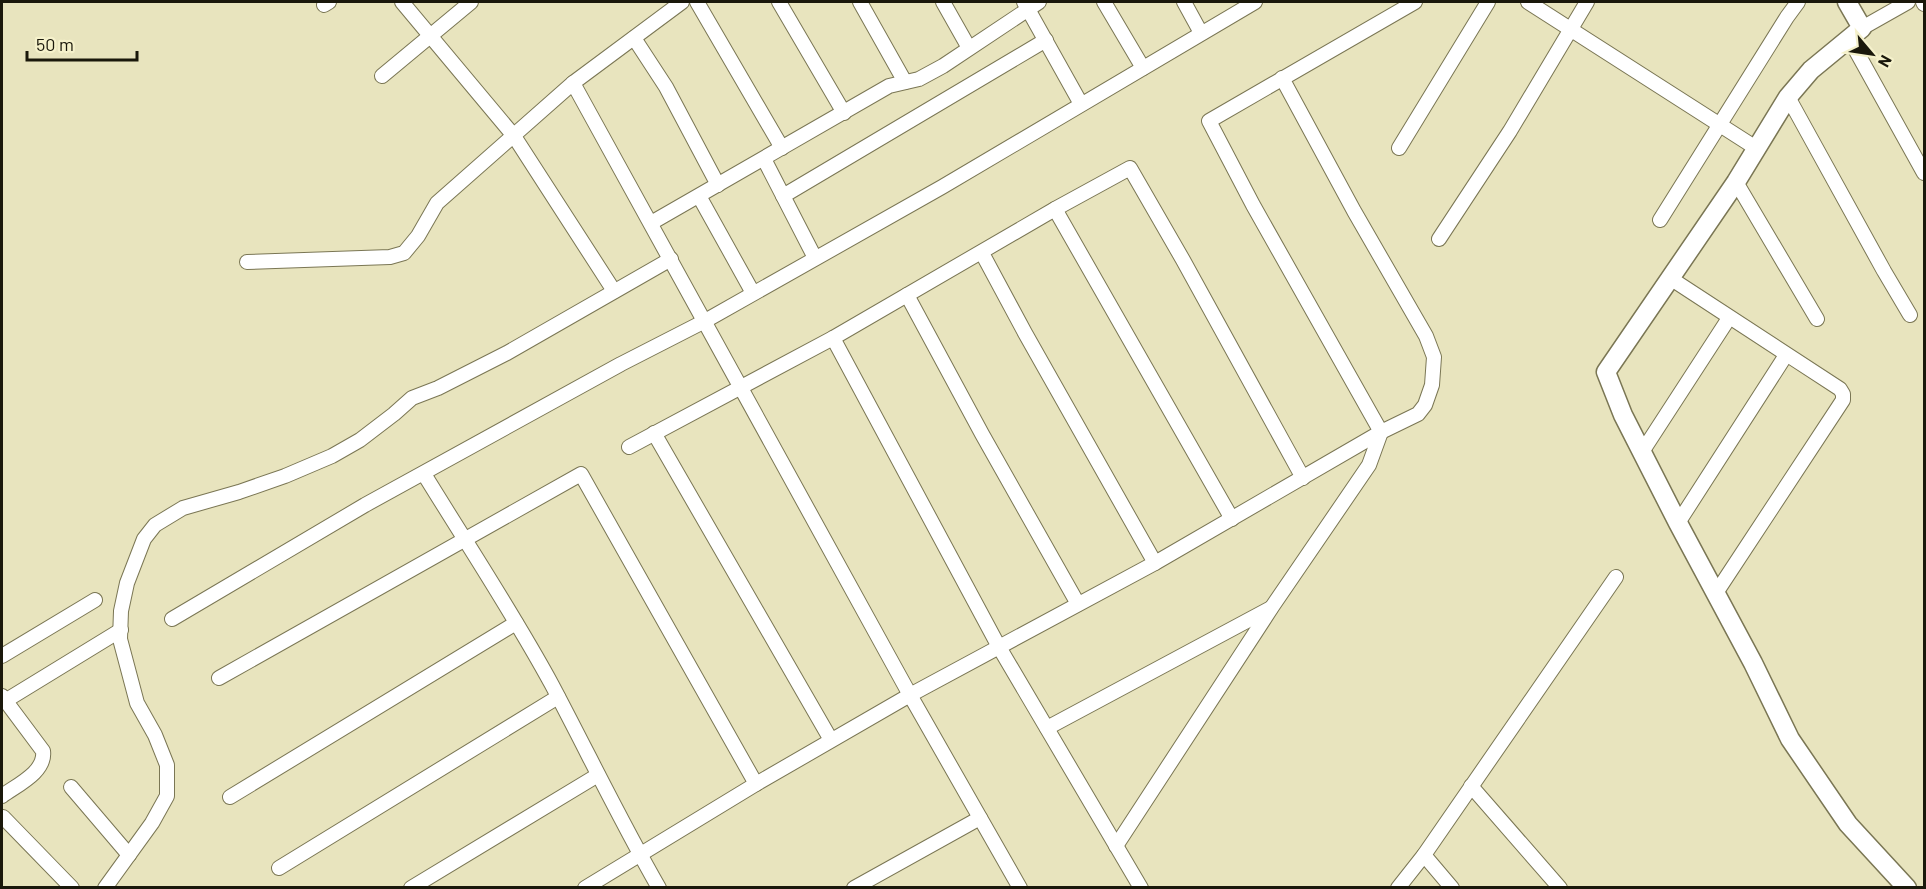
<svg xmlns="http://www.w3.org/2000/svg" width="1926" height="889" font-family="Barlow,sans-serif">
<rect width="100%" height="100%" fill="#e8e4be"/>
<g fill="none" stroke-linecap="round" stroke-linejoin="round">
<defs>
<g id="street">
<path d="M402,2L514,136L614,291"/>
<path d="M697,2L782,148"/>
<path d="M779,2L844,113"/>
<path d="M860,2L905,82"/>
<path d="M943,2L969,48"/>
<path d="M1024,2L1081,104"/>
<path d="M1104,2L1143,68"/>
<path d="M1184,2L1201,33"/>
<path d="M1528,2L1756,148"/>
<path d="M1923,2L1924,4"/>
<path d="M324,5L329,2"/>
<path d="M1862,28L1908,2"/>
<path d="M634,38L666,87L718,185"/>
<path d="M1849,38L1924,173"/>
<path d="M382,76L471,2"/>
<path d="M573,83L910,695L1155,563L1025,333L982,253"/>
<path d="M1788,97L1884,271L1910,315"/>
<path d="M1399,148L1488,2"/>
<path d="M764,159L815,258"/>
<path d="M1736,182L1817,319"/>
<path d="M699,196L753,293"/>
<path d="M783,196L1046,40"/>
<path d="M1055,209L1232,519"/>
<path d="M1660,220L1787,17L1798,2"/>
<path d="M651,223L889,86L919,79L943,66L1039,2"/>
<path d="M1439,239L1510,131L1587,2"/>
<path d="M247,262L390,257L404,253L418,236L437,203L573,83L682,2"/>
<path d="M1670,278L1840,389L1843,394V400L1716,593"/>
<path d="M907,295L982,434L1078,604"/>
<path d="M833,338L999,647L1141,888"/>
<path d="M654,433L831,740"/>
<path d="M629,447L833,338L1055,209L1130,168L1183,260L1303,478"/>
<path d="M1642,452L1729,318"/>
<path d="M424,474C467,544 513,613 552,685C588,753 621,822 659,888"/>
<path d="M1678,523L1786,355"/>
<path d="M1155,563L1381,432L1418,414L1425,405L1432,385L1434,357L1426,336L1354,211L1282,78"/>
<path d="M172,619L365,505L621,364L705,321L942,187L1255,2"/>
<path d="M2,656L95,600"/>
<path d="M219,678L581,474L756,784"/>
<path d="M2,696L43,751C46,772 17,785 2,796"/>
<path d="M5,701L121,630"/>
<path d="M1047,728L1271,608"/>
<path d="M1471,786L1560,888"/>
<path d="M71,787L129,855"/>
<path d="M230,797L516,623"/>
<path d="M3,817L72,888"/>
<path d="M1116,846L1272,607L1369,465L1381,432L1253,205L1209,121L1415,2"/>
<path d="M1424,855L1452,888"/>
<path d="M279,868L558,697"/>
<path d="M105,888L152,823L167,796V765L155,735L137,703L120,639L121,611L127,583L144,539L155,525L183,508L239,492L285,476L332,456L360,440L394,414L412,398L438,388L507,353L671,259"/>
<path d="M411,888L598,775"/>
<path d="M585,888L756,784L910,695L1020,888"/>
<path d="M854,888L980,818"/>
<path d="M1398,888L1424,855L1616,577"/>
</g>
<path id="secondary" d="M1847,2L1862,28L1811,70L1788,97L1736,182L1606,372L1623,415L1678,523L1753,663L1790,739L1848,824L1907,888"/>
</defs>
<use href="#street" stroke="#7a7654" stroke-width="16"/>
<use href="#secondary" stroke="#7a7654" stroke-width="21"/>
<use href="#street" stroke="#fff" stroke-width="14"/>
<use href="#secondary" stroke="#fff" stroke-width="18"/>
</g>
<rect width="1926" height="889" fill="none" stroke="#1a180b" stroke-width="6"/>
<g transform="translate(1872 54) rotate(119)" stroke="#f5f1cb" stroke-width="4.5" paint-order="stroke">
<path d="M0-4.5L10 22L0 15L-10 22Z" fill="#1a180b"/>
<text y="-9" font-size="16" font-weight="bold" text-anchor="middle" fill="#1a180b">N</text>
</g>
<path d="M27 51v9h110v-9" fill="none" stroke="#1a180b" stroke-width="3"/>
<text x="36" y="51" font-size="18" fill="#1a180b" stroke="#f5f1cb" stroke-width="4.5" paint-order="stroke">50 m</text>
</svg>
